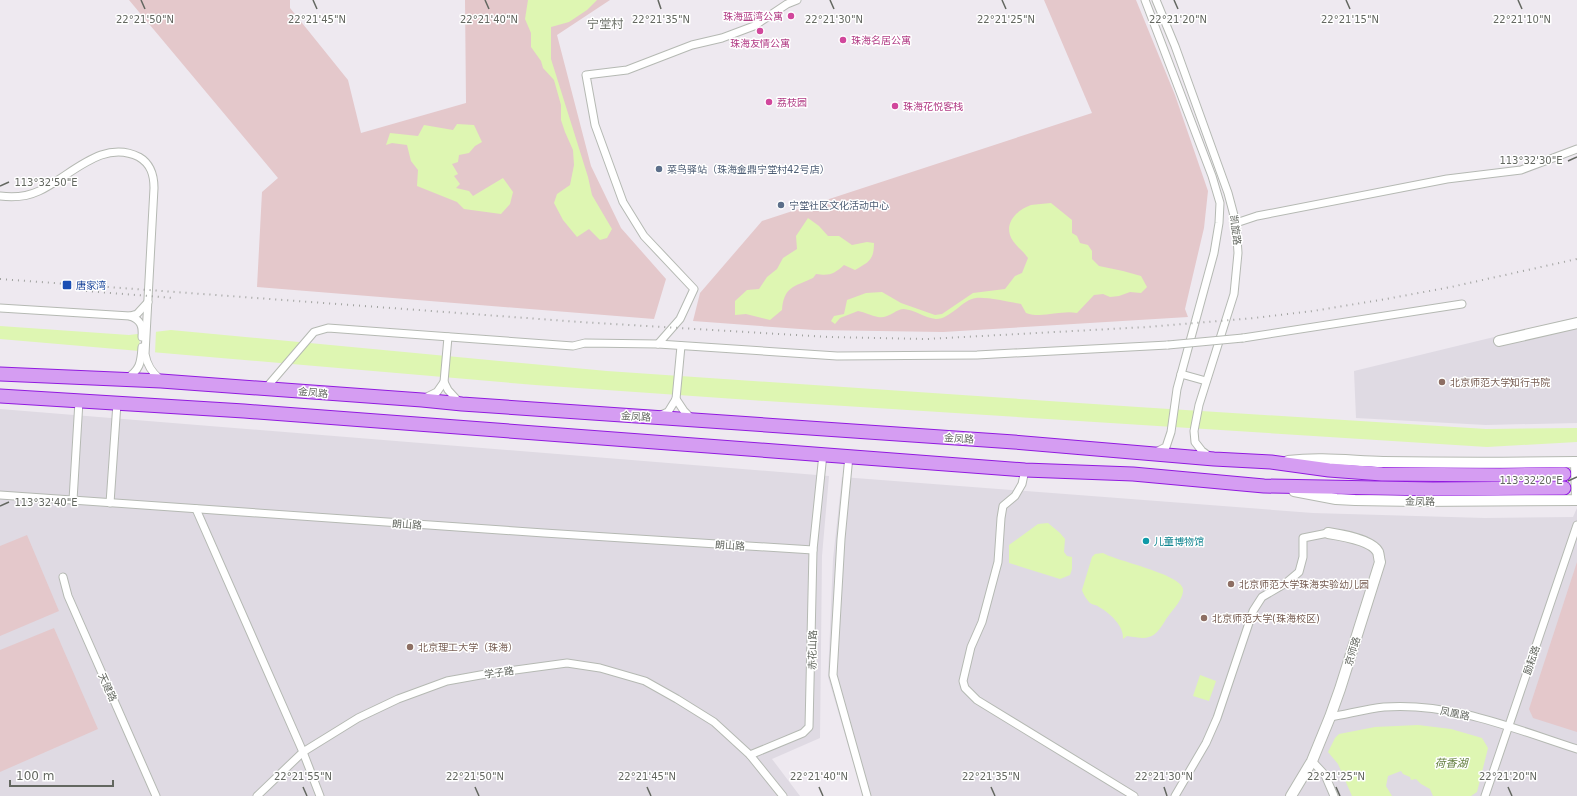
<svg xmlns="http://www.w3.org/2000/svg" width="1577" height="796" font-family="'DejaVu Sans','Noto Sans SC',sans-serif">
<rect width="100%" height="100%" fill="#eee9f0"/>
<g fill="#dfdae3">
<path d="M1577,317V423L1486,425L1356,418L1354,371Z"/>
<path d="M0,409L829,476L822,556L820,738L772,759L800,796H0Z"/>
<path d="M842,477L1313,513L1485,518L1573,517L1577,508V796H863L828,677L833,559Z"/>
</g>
<g fill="#e4c8cb">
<path d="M129,0H290V8L348,80L361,133L466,103L465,0H610L557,35L591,166L621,228L666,279L654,319L257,287L262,192L278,178Z"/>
<path d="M1044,0H1136L1175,95L1208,191L1204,228L1185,309L1188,317L943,332L814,330L693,321L700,293L762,221L1092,113Z"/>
<path d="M27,535L59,611L0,636V546Z"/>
<path d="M1577,562V732L1533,718L1529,709Z"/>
<path d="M54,628L98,729L0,772V650Z"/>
</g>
<g fill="#def6b2">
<path d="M528,0H597L587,10L569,22L551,27V59L588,177L592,195L612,229L607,238L600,240L589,229L577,237L563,220L554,203L557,194L570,185L574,165L573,150L565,132L561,120V105L554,80L543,68L541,61L531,47V33L525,19Z"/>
<path d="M457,124L474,125L482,142L475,146L469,153L459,155L458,162L452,164L458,174L454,176L460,184L456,188L469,191L473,196L503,178L513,192L510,204L501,214L464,209L457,202L417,186L418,170L411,161L407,145L392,143L386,145L390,133L418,136L424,125L453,130Z"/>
<path d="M1051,203L1072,220V233L1077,236L1080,243L1088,245L1092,251V259L1099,266L1123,271L1141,276L1147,287L1141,293L1130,292L1119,296L1110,297L1103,294L1094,295L1077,313C1059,310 1043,319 1026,313L1021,304C1009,302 988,297 976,298C963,299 951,319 936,319C925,318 915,310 904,309C896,309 888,319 878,317C871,316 865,312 858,311L840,318L835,324L831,321L834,316L844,314L847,300L866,293L882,292L901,303L935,315L942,314L973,293L1005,289L1015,276L1022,273L1028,258C1023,251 1017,247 1013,241C1002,225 1016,210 1031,205C1037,204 1044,204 1051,203Z"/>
<path d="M808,218L819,226L828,236H839L852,245L867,242L874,243C874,260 869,262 855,270L844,265C834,274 830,276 816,274L813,278C794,287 784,286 782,310L770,320L746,314L735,315V301L747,290L759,289L767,277L777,269L783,258L797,249L796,236Z"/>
<path d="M0,326L129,335L171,330L607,371L1138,407L1486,429L1577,428V442L1487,447L750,400L535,385L0,339Z"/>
<path d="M1048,523L1060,533L1065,539L1064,552L1067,556L1072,557V569L1070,575L1060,579L1009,563V545L1038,524Z"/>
<path d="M1103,553C1116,561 1181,574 1183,589C1184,600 1170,612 1165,621C1153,641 1147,639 1127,636L1123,639C1124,626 1110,613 1099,607C1097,605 1093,605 1090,603C1087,600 1083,594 1082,590L1092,557L1095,554Z"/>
<path d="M1200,675L1216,681L1209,701L1193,696Z"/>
<path d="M1418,725L1451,729L1482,738L1488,748L1477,792L1471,796H1433L1430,789L1421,784L1416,779L1411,780L1410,777L1403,774L1401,771L1388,776L1386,786L1392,796H1352L1338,764L1328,752L1335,738L1339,734L1375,727Z"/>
</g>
<path fill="#eee9f0" d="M156,330L155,354L139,353L140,332Z"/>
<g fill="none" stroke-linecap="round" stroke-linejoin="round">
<defs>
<g id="street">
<path d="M1145,0L1212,176L1220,203L1219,223L1214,253L1177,389L1171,432L1166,447L1156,452"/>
<path d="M1156,0L1175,46L1228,193L1236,223L1238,253L1234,294L1199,405L1194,431L1195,442L1202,451L1209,456"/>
<path d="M0,196C14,198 26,197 39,191C70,177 102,138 139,157C151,164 154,175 154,188L145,354C147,365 151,372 160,379"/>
<path d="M1236,223L1257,216L1447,179L1521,170L1577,149"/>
<path d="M0,308L130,316L137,314L148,302"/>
<path d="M130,316C141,320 143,326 142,337"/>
<path d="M448,337L444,382L448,390L460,403"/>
<path d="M1243,338L1462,304"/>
<path d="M658,344L680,319L694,289L644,236L623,202L595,125L586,75L627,70L692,45L722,38L754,26L787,4L797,0"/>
<path d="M1181,374L1206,381"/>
<path d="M126,379C140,370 141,363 142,347"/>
<path d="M266,388L314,332L328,328L573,346L585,343L658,344L837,356L977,355L1168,345"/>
<path d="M425,398L437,392L444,382"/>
<path d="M676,399L684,411L692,419"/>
<path d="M661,415L668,412L676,399L681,346"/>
<path d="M849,456L841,539L833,675L867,796"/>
<path d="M1025,470L1022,484L1015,496L1003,506L1001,518L998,562L982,622L971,647L963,681L965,688L977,700L1134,796"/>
<path d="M0,495L544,533L813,550"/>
<path d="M73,500L79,401"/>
<path d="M110,503L117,403"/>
<path d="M196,509L303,752L320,796"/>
<path d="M63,577L68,596L156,796"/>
<path d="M1330,717C1348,714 1366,709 1384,707C1451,702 1515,729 1577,749"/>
<path d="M750,755L803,733L809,727L813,550L823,454"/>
<path d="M1312,761L1325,775L1334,796"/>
<path d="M257,796L303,752L358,718L398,699L447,681L486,674L567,663L600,668L645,681L677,699L714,722L750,755L783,796"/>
<path d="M1175,796L1206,743L1217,718L1253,611L1262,597L1286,583L1299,572L1303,557V538L1328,533"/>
<path d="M1485,796L1577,525"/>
</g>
<g id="secondary">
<path d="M1499,341L1577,323"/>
<path d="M1288,461C1321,457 1350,461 1383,462C1447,463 1511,463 1576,462L1577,500L1417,501L1355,500L1336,499L1294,491"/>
<path d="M1291,796L1312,761L1330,717L1340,689L1380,562C1379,559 1379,555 1378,552C1372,540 1341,535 1328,533"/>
</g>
<g id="highway">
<path d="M0,374L161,381L422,400L462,404L1014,442L1214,459L1271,462L1329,470L1382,474L1500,475L1564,474"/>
<path d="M0,396L244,411L1025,470L1133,474L1264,486L1433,489L1564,488"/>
</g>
</defs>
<use href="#street" stroke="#b5b9b3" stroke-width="9"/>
<use href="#secondary" stroke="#b5b9b2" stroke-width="12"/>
<use href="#highway" stroke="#911adf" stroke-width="15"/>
<use href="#street" stroke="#fff" stroke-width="7"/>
<use href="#secondary" stroke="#fff" stroke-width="10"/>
<use href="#highway" stroke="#d59df2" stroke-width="13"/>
<g stroke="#a0a29f" stroke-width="2" stroke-dasharray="1 5" stroke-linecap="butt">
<path d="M0,279L580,322L829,337L927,339L1147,327L1254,318L1313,311L1386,299L1451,287L1577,259"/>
<path d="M86,291L174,298"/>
</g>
<defs>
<path id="street-bridge" d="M1168,345L1243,338"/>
</defs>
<use href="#street-bridge" stroke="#b5b9b3" stroke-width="9" stroke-linecap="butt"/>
<use href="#street-bridge" stroke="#fff" stroke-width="7"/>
</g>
<path fill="none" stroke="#636760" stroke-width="1.5" d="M141,0L145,9M313,0L317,9M485,0L489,9M658,0L661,9M830,0L834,9M1002,0L1006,9M1174,0L1178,9M1346,0L1350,9M1518,0L1522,9M1568,161L1577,157M0,186L9,182M1568,481L1577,477M0,506L9,502M303,787L307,796M475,787L479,796M647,787L651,796M819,787L823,796M991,787L995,796M1164,787L1167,796M1336,787L1340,796M1508,787L1512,796"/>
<g fill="#d1479c" stroke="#fff" stroke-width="1.5">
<circle cx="791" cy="16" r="4"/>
<circle cx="760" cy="31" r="4"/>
<circle cx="843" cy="40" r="4"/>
<circle cx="769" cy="102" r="4"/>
<circle cx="895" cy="106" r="4"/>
</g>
<g fill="#5c6f8a" stroke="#fff" stroke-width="1.5">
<circle cx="659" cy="169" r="4"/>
<circle cx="781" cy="205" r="4"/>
</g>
<rect fill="#1a4fb4" stroke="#fff" stroke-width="1.5" x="62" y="280" width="10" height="10" rx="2"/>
<g fill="#8d6e63" stroke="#fff" stroke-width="1.5">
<circle cx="1442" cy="382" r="4"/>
<circle cx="1231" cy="584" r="4"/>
<circle cx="1204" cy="618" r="4"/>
<circle cx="410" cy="647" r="4"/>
</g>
<circle fill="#0f9aa8" stroke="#fff" stroke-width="1.5" cx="1146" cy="541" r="4"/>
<g text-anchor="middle" stroke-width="3" stroke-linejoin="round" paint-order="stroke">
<g font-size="10" fill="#b23c85" stroke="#fff" text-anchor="start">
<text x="783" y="20" text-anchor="end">珠海蓝湾公寓</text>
<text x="851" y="44">珠海名居公寓</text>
<text x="760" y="47" text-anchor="middle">珠海友情公寓</text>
<text x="777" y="106">荔枝园</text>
<text x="903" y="110">珠海花悦客栈</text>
</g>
<g font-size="10" fill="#4e5e75" stroke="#fff" text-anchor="start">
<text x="667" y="173">菜鸟驿站（珠海金鼎宁堂村42号店）</text>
<text x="789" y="209">宁堂社区文化活动中心</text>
</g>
<g font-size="10" fill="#636760" stroke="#fff">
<text transform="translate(1236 230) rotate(83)" y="4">凯旋路</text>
<text transform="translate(313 392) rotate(5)" y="4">金凤路</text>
<text transform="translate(636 416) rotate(4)" y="4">金凤路</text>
<text transform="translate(959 438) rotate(4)" y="4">金凤路</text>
<text transform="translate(1420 501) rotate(1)" y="4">金凤路</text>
<text transform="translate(407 524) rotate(4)" y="4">朗山路</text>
<text transform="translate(730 545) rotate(4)" y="4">朗山路</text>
<text transform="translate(812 650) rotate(-89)" y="4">赤花山路</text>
<text transform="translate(1352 651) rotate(-73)" y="4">京师路</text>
<text transform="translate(1531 660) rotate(-71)" y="4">励耘路</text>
<text transform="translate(499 672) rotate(-8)" y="4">学子路</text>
<text transform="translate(108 687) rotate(66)" y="4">天健路</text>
<text transform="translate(1455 713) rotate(11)" y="4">凤凰路</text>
</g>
<g font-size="10" fill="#164399" stroke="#fff" text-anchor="start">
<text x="76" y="289">唐家湾</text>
</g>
<g font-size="10" fill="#785e54" stroke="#fff" text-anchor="start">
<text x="1450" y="386">北京师范大学知行书院</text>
<text x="1239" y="588">北京师范大学珠海实验幼儿园</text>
<text x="1212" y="622">北京师范大学(珠海校区)</text>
<text x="418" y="651">北京理工大学（珠海）</text>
</g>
<g font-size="10" fill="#0d838f" stroke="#fff" text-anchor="start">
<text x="1154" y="545">儿童博物馆</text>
</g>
<g font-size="11" font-style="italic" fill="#627e3e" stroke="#fff">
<text x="1451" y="767">荷香湖</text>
</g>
<g font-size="12" fill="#70746c" stroke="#fff">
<text x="605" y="28">宁堂村</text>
</g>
</g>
<g font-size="10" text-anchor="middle" fill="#636760" stroke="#fff" stroke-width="3" stroke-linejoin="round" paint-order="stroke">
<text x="145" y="23">22°21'50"N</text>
<text x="317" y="23">22°21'45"N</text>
<text x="489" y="23">22°21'40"N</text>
<text x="661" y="23">22°21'35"N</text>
<text x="834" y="23">22°21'30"N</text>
<text x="1006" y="23">22°21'25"N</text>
<text x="1178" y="23">22°21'20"N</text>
<text x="1350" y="23">22°21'15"N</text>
<text x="1522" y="23">22°21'10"N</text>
<text x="1531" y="164">113°32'30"E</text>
<text x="46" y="186">113°32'50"E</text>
<text x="1531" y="484">113°32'20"E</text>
<text x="46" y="506">113°32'40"E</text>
<text x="303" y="780">22°21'55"N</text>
<text x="475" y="780">22°21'50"N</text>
<text x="647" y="780">22°21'45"N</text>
<text x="819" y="780">22°21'40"N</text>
<text x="991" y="780">22°21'35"N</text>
<text x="1164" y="780">22°21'30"N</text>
<text x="1336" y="780">22°21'25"N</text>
<text x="1508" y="780">22°21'20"N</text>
</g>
<path d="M10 780v6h103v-6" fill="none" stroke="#636760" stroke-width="2"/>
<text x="16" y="780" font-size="12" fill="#636760" stroke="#ffffff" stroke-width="3" paint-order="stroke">100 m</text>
</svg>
